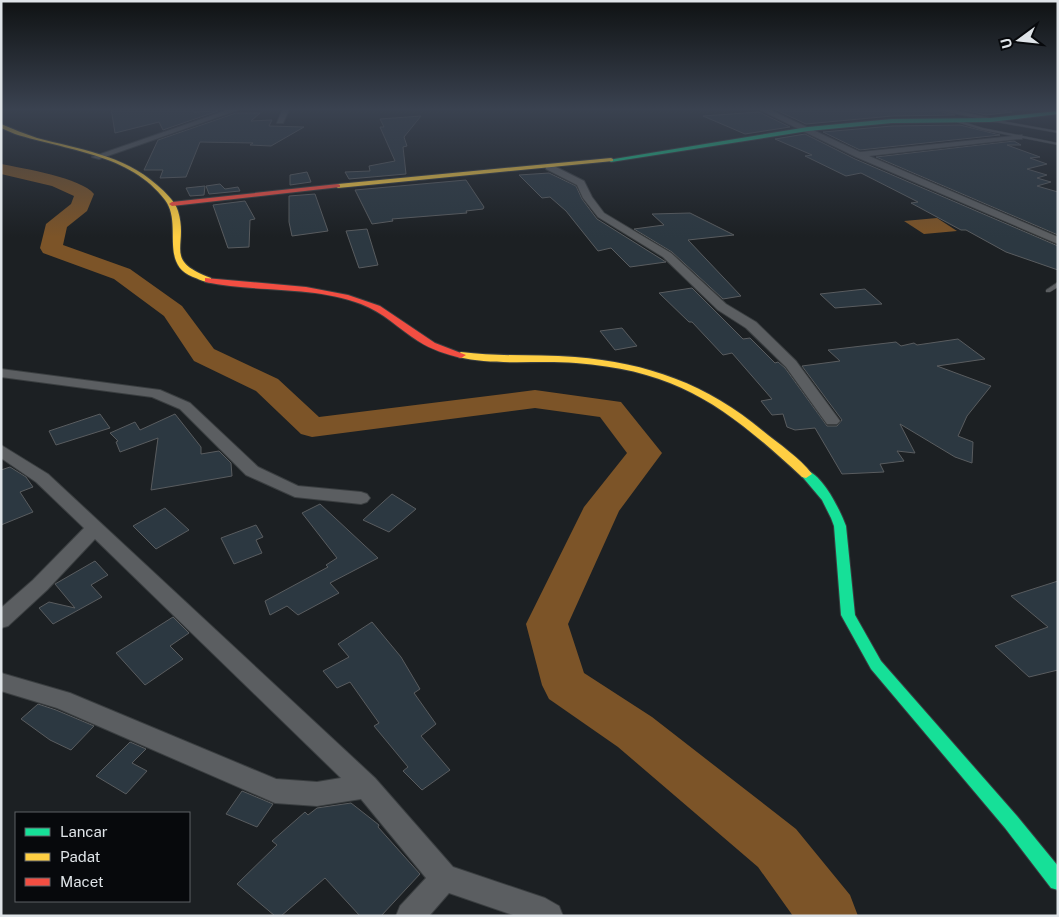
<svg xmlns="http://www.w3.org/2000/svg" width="1059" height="917" font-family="'Public Sans',sans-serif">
<rect width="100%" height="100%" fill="#1c2023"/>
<path fill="#7c5428" d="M937,218L957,231L924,234L904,221Z"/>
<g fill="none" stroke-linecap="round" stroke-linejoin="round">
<path fill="#7c5428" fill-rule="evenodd" d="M1,164C22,168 82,178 94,194L87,211L67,227L63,245L130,269L182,306L214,349L278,379L319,417L535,390L621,402L662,453L619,511L568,624L584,673L652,717L796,829L850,895L858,916H793L758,867L618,747L549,699L542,685L526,624L584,507L627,453L600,417L535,408L312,437L301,434L256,391L194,361L164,316L114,279L43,253L40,248L46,224L71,204L74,196L52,186L1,174Z"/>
</g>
<g fill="#2c3841" stroke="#595c5f">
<path d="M111,108H192L193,112L218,111L163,130L159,122L115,133Z"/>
<path d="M809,108H926L955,115L892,116L806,124L776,110Z"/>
<path d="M954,108H995L1012,112L986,115Z"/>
<path d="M759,112L790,127L745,134L703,116Z"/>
<path d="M236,113H260L251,121L272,120L269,126L304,127L271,146L250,145L253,143L200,142L186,177L160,178L163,170H144L158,140Z"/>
<path d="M421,116L404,137L407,146L403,147L406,174L349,179L345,172L370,171L369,166L395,161L380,127H384L380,119Z"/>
<path d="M960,125L1000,135L860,150L823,132L892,126Z"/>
<path d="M805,134L855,159L1058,246V270L1006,252L966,230H961L911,203L918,202L861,173L846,176L805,156L812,155L775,139Z"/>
<path d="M1014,141L1021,145H1007L1040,157L1030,158L1047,164L1027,169L1047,175L1037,178L1051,182L1037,186L1058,192V235L876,157Z"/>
<path d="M307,172L311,182L290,185V175Z"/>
<path d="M549,173L576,186L582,199L597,219L666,262L630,267L611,248L598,251L566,211L550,197L542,198L519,175Z"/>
<path d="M466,180L484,207L483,209L466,211L467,213L392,219L393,221L372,224L355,190Z"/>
<path d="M220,184L225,189L238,187L240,191L209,194L206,186Z"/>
<path d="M205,186L204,195L190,196L186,188Z"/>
<path d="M315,194L328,231L292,236L289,222V196Z"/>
<path d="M245,201L255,219L250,220L249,247L228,248L213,205Z"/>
<path d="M690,213L734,235L688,240L741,296L723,299L672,252L634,229L664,225L652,214Z"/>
<path d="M367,229L378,265L359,268L346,231Z"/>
<path d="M692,288L743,339L750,338L775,363L778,362L785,368L827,426H837L842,420L802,366L840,361L828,350L896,342L901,346L914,343L917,345L958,339L985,359L937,366L991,386L967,416L958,436L973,442L972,463L955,457L900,424L915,453L897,451L904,461L880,464L884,472L842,474L815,428L795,430L787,427L783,414L772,415L761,401L772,399L732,353L723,355L692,322H689L659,293Z"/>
<path d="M865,289L882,304L835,308L820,294Z"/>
<path d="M622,328L637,346L615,350L600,331Z"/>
<path d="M100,414L110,428L56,445L49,431Z"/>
<path d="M175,414L201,447V454L219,451L231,463L232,476L151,490L158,438L120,452L116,442L118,441L110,433L135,422L140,430Z"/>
<path d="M10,467L26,477L33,487L20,492L33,512L1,525V470Z"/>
<path d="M392,494L416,509L389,532L363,520Z"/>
<path d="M320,504L378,558L330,583L339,593L298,615L287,606L270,615L265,601L328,567L326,565L337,558L302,513Z"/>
<path d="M165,508L189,530L156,549L133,526Z"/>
<path d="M256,525L263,537L256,540L262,553L234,564L221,538Z"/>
<path d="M95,561L108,575L91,585L102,597L53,624L39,608L49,602L75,608L55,584Z"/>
<path d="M1058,581V670L1029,677L995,646L1048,627L1011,596Z"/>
<path d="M173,617L189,633L170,646L183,659L145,685L116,653Z"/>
<path d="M372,622L401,657L420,689L414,693L436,724L421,736L450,770L422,790L403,771L408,767L374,726L379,723L350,682L337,688L323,671L349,657L338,644Z"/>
<path d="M38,704L56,710L94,726L71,750L50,740L21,719Z"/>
<path d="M130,742L146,749L132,763L147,771L126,794L96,776Z"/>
<path d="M242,791L273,804L257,827L226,814Z"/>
<path d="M351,803L379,825L378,827L420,874L381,916H360L325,878L281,916H275L237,884L277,845L272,841L305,812L308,815L317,808Z"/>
</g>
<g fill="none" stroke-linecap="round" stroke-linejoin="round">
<defs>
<g id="lane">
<path d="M991,119L1058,131V133L990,121Z"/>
<path d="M957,120L983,128L1058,143V145L982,130L956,122Z"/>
<path d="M1058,282V287L1050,292H1046V290Z"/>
</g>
<g id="street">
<path d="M233,108H244L99,159L92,157Z"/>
<path d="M283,108H290L283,123H277Z"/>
<path d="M756,108H766L860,152L1022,135V139H1019L869,156L1058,237V244L856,157Z"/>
<path d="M928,108H944L1000,120L996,122Z"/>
<path d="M546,165H552L584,181L592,197L604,213L671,253L726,304L756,322L796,361L840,421L837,424H827L786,367L746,328L718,310L663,257L598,217L583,198L577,185L546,169Z"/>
<path d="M1,369L160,390L190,403L258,467L298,486L361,492L367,494L370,498L367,502L361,504L295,497L246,475L180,409L152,397L1,377Z"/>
<path d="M1,445L48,474L375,778L453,867L545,898L559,906L563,916H516L449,893L429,916H396L400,906L426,878L361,799L317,806L275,803L57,708L1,691V673L70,693L276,779L317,782L341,778L95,539L47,590L8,626L1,628V608L33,580L84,528L36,482L1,458Z"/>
</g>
<g id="fast">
<path d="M1058,111V114L990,122L892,123L808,131L611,162L608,160L808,127L892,119L990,118Z"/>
<path d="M806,470C823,475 840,510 846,526L855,615L881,661L1017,816L1058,866V890L1051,888L1005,828L871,669L841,615L834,526L831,518L822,500L800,474Z"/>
</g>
<g id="slow">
<path d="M1,124C13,129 25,134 37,138C78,149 124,155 157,185C165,192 175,201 178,211C189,247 162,260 211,278V282C205,283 199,279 193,277C159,264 183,224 165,200C131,154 65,150 15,134L1,128Z"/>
<path d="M611,158L613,159V161L338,188L335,186L338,184Z"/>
<path d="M461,352C499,357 537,354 575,357C648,363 707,384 763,431C779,444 800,458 812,474L806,478L802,477C727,408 680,371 576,363C537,360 496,366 458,357L456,355Z"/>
</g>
<g id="jam">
<path d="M338,184L340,185V187L172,206L169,204L172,202Z"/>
<path d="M205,278L306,287L348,295L380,306L435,343L466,355L461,358C446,354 432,350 418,341C399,329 383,312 361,304C311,285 256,293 205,282Z"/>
</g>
</defs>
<use href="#lane" stroke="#3a3e40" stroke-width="1"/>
<use href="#street" stroke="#3a3e40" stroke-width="2"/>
<use href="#fast" stroke="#3a3e40" stroke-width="2"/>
<use href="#slow" stroke="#3a3e40" stroke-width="2"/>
<use href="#jam" stroke="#3a3e40" stroke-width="2"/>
<use href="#lane" fill="#5b5e61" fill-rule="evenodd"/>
<use href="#street" fill="#5b5e61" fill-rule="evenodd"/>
<use href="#fast" fill="#16e098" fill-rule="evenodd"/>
<use href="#slow" fill="#ffcf43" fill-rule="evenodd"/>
<use href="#jam" fill="#f24e42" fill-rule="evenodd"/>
</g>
<linearGradient id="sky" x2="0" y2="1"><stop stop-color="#0f1213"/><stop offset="0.46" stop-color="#3a4250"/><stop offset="1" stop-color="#3a4250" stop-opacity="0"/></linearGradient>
<rect width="1059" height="237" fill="url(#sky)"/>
<rect width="1059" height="917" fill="none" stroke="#dfe4e8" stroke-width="5"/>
<rect x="15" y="812" width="175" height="90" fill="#07090c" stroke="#5d6164"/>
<rect x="25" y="828" width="25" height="8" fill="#16e098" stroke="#5d6164"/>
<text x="60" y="837" font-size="15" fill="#dfe4e8">Lancar</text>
<rect x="25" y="853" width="25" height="8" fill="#ffcf43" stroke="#5d6164"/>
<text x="60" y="862" font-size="15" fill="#dfe4e8">Padat</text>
<rect x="25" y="878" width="25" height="8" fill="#f24e42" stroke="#5d6164"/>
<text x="60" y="887" font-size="15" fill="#dfe4e8">Macet</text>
<g transform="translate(1019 40) rotate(255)" stroke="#07090c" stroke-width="4" paint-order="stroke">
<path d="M0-4L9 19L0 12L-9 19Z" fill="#dfe4e8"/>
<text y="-8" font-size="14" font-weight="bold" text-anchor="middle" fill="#dfe4e8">U</text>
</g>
</svg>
